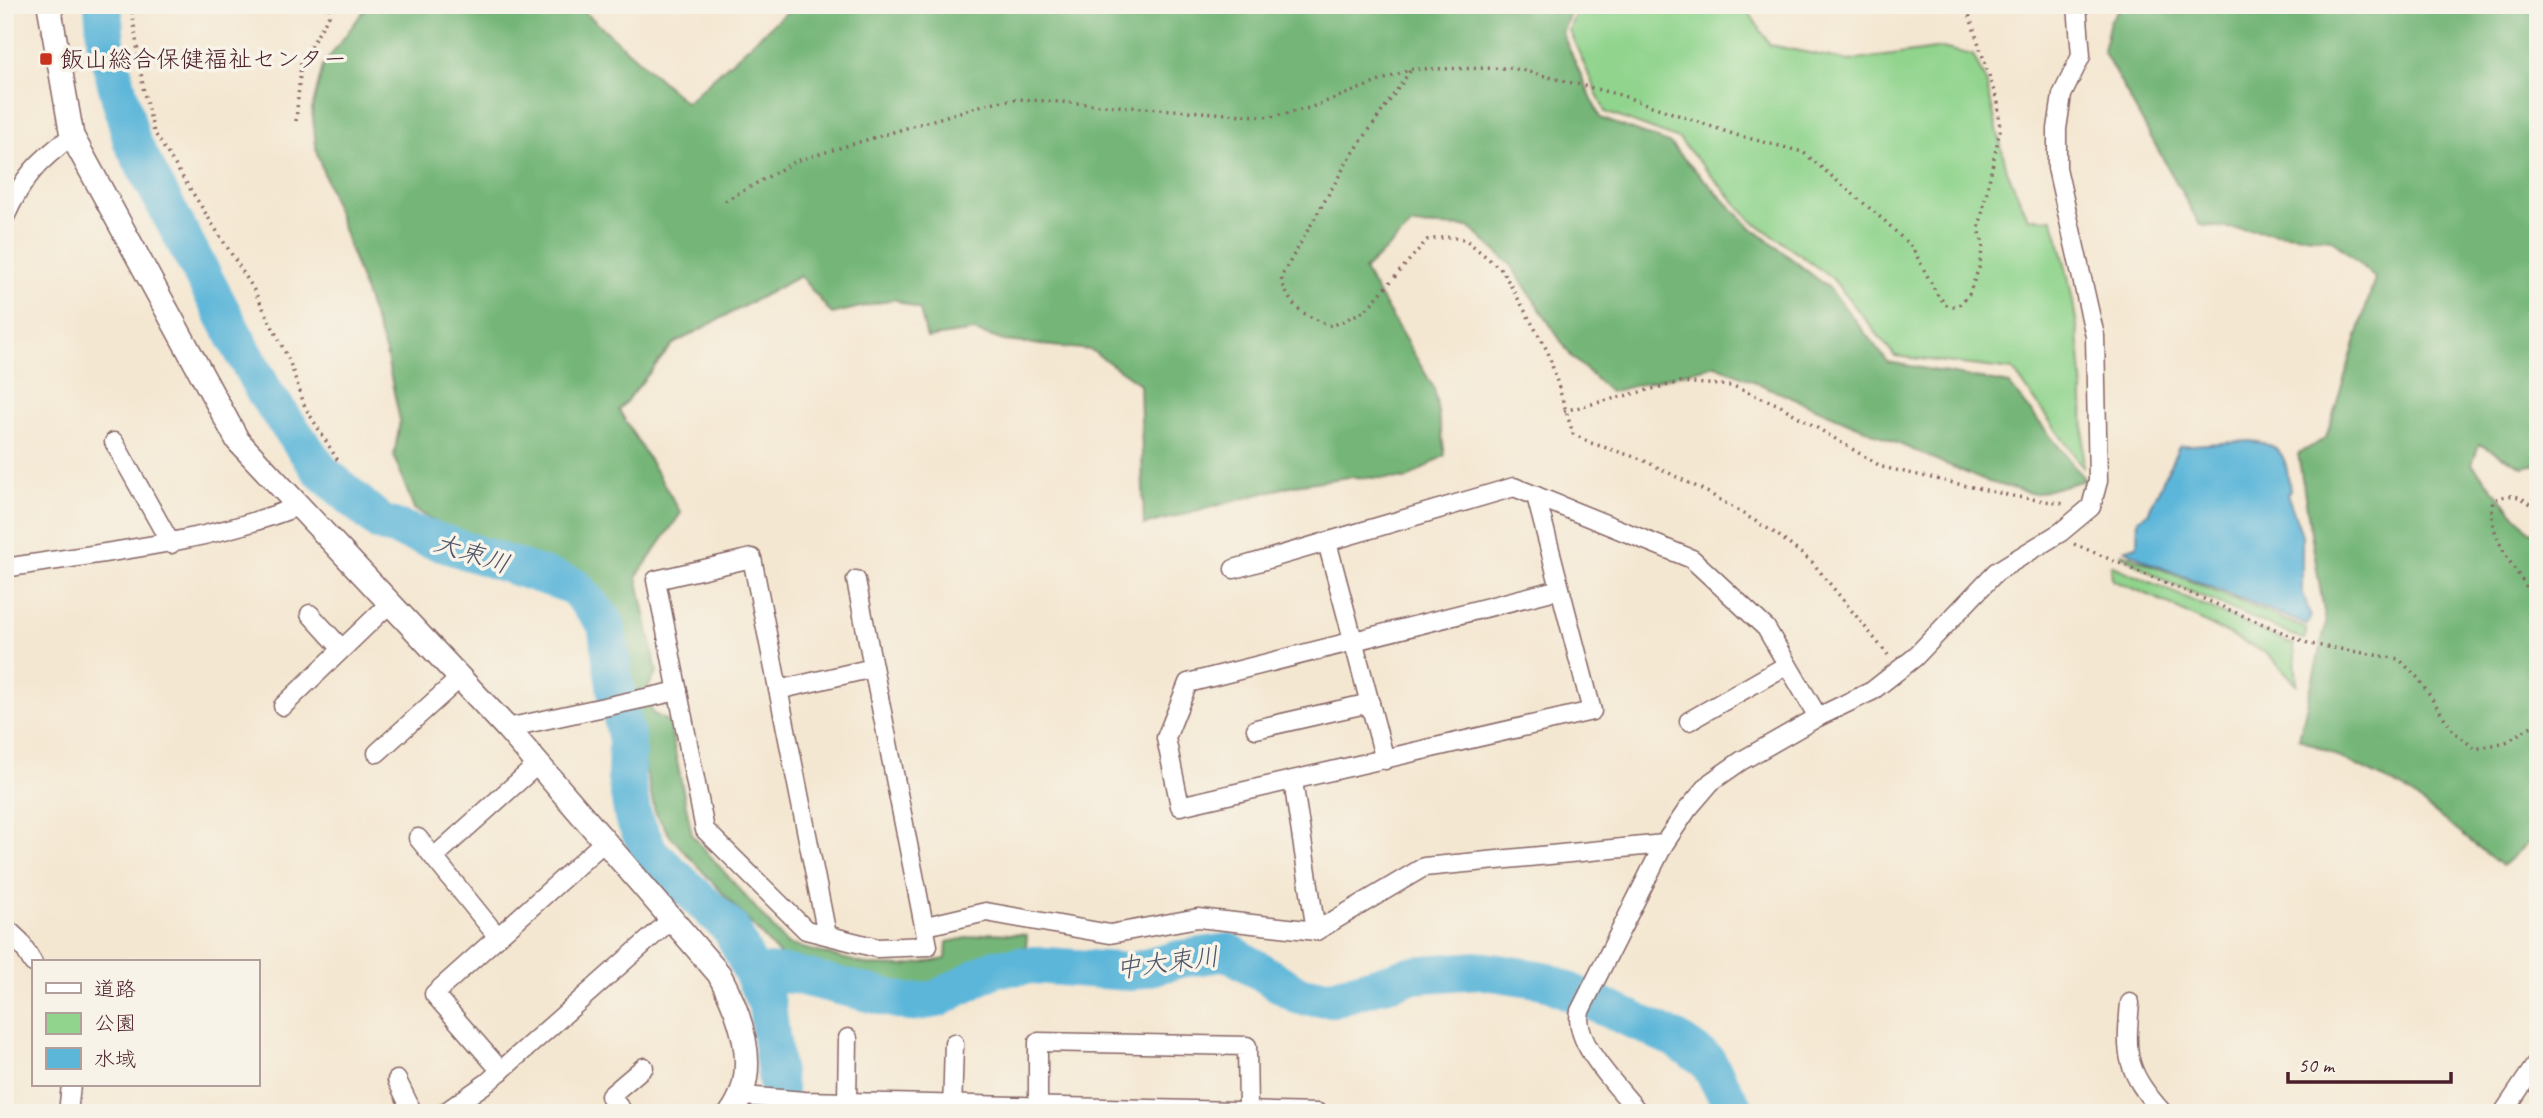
<svg xmlns="http://www.w3.org/2000/svg" width="2543" height="1118" font-family="Caveat,'Klee One',sans-serif">
<rect width="100%" height="100%" fill="#f7f3e8"/>
<filter id="ink" filterUnits="userSpaceOnUse"><feTurbulence type="fractalNoise" baseFrequency=".0143" numOctaves="2"/><feDisplacementMap in="SourceGraphic" scale="14" xChannelSelector="R" yChannelSelector="G"/><feConvolveMatrix kernelMatrix="1 2 1 2 8 2 1 2 1" color-interpolation-filters="sRGB"/></filter>
<filter id="wash" filterUnits="userSpaceOnUse"><feTurbulence type="fractalNoise" baseFrequency=".00686" numOctaves="4" result="noise"/><feDisplacementMap in="SourceGraphic" scale="28" xChannelSelector="R" yChannelSelector="G"/><feGaussianBlur stdDeviation="1.57" result="paint"/><feColorMatrix in="noise" values="0 0 0 0 0 0 0 0 0 0 0 0 0 0 0 0 0 1.4 0 .05"/><feComposite in="paint" operator="in"/></filter>
<g filter="url(#wash)">
<rect width="100%" height="100%" fill="#f4e7d1"/>
<g fill="#90d48d" stroke="#6d7a5c" stroke-width="2">
<path d="M1579,5H1749L1747,9L1770,45L1849,61L1942,48L1973,55L1986,82L2007,171L2028,218L2052,219C2079,298 2086,384 2083,467L2013,370L1895,356L1832,278L1751,220L1679,139L1605,112L1569,30Z"/>
<path d="M2122,553L2307,629L2304,640L2167,582L2121,555Z"/>
<path d="M2111,565L2294,645L2297,684L2268,654L2156,598L2112,580Z"/>
</g>
<g fill="#74b678" stroke="#5f6a52" stroke-width="2">
<path d="M368,5H577L686,103L783,15L800,5H1573L1562,33L1600,118L1669,143L1748,225L1829,288L1888,362L2009,384L2085,480L2034,494L1985,481L1716,365L1610,392L1571,356L1510,264L1469,227L1412,225L1364,270L1434,388L1445,455L1407,479L1349,477L1294,485L1144,525L1140,384L1091,350L1004,341L974,331L927,338L920,310L894,299L832,314L800,276L673,344L619,410L681,513L637,576L657,672L648,687L652,713L669,722L692,835L787,944L869,965L903,966L946,959L947,942L991,933L1027,935L1026,947L996,954L927,987L894,988L786,962L670,836L655,812L627,685L618,624L587,582L457,545L436,522L414,509L394,456L400,421L386,353L317,154L312,109L323,66Z"/>
<path d="M2122,5H2538V464L2523,467L2479,444L2472,464L2528,530L2538,535V834L2502,866L2403,788L2299,738L2326,624L2298,454L2326,438L2375,278L2332,239L2200,225L2103,51L2110,21Z"/>
</g>
<path fill="#5bb6d9" stroke="#526a82" stroke-width="2" d="M2250,441C2286,445 2285,458 2290,490L2287,494L2302,535V590L2311,618L2307,625L2150,563L2125,549L2137,546L2138,519L2148,513L2179,446Z"/>
<g fill="none" stroke-linecap="round" stroke-linejoin="round">
<g stroke="#5bb6d9" stroke-width="38">
<path d="M103,5L106,46L132,142L265,393L321,471L381,523L574,586L606,623L616,692L627,740L626,778L633,817L650,853L731,929L752,972L767,1005L781,1113"/>
<path d="M752,972L794,975L910,1003L937,999L995,968L1033,965L1130,972L1180,959L1229,952L1300,996L1333,998L1411,975L1479,970L1544,980L1675,1039L1707,1061L1737,1113"/>
</g>
</g>
</g>
<g filter="url(#ink)">
<g fill="none" stroke-linecap="round" stroke-linejoin="round">
<defs>
<g id="minor">
<path d="M5,217C23,177 38,161 72,136"/>
<path d="M114,442L171,544"/>
<path d="M1536,496L1592,711L1180,806L1166,738L1188,683L1560,589"/>
<path d="M1327,542L1385,760"/>
<path d="M5,568C104,552 202,544 296,507"/>
<path d="M1234,569L1514,487L1692,559L1766,628L1818,717"/>
<path d="M310,614L342,649"/>
<path d="M778,690L873,668"/>
<path d="M283,706L389,604"/>
<path d="M1689,721L1787,665"/>
<path d="M507,728L678,691"/>
<path d="M1256,729L1370,703"/>
<path d="M377,753L460,678"/>
<path d="M1293,781L1316,931"/>
<path d="M418,838L498,937"/>
<path d="M434,857L538,764"/>
<path d="M926,926L986,912L1110,934L1198,918L1316,931L1424,867L1664,844"/>
<path d="M5,927L20,941L33,963"/>
<path d="M827,935L752,558L656,580L705,830L806,930L877,948L928,946L856,580"/>
<path d="M2130,1003C2125,1057 2126,1071 2163,1113"/>
<path d="M501,1071L434,994L605,841"/>
<path d="M397,1080L413,1113"/>
<path d="M743,1096L804,1101L1318,1113"/>
<path d="M847,1101L848,1038"/>
<path d="M1038,1105V1042L1247,1046L1248,1109"/>
<path d="M68,1113L71,1085"/>
<path d="M444,1113L488,1082L673,918"/>
<path d="M624,1113L610,1096L644,1067"/>
<path d="M952,1113L954,1043"/>
<path d="M1639,1113C1619,1087 1572,1043 1580,1011L1664,844L1687,810L1711,782L1741,761L1818,717L1872,691L1914,658L1996,572L2061,532L2091,507L2098,481L2095,336L2057,168V129L2062,95L2081,56L2077,5"/>
<path d="M2503,1113L2538,1061"/>
</g>
<path id="tertiary" d="M49,5L72,136L238,441L507,728L719,974C741,1015 762,1071 731,1113"/>
</defs>
<use href="#minor" stroke="#866565" stroke-width="21"/>
<use href="#tertiary" stroke="#866565" stroke-width="26"/>
<g stroke="#866565" stroke-width="3.5" stroke-dasharray="2 5" stroke-linecap="butt">
<path d="M131,5L144,93L154,132L253,288L289,360L305,407L340,464"/>
<path d="M1410,71L1347,162L1281,277C1289,309 1304,315 1332,326L1366,310L1427,240L1448,237L1465,239L1502,270L1548,352L1573,434L1591,443L1641,459L1707,492L1775,533L1812,562L1888,655"/>
<path d="M296,121L301,63L329,15V5"/>
<path d="M725,201L796,161L990,103L1018,99L1271,117L1309,108L1411,69L1513,68L1620,95L1736,135L1803,152L1886,222L1913,249L1938,296L1948,306H1958L1969,294L1979,268L1983,245L1979,228L2000,130L1998,103L1966,5"/>
<path d="M1564,411L1680,382L1733,386L1779,405L1882,467L2017,497L2065,504"/>
<path d="M2536,508C2520,496 2512,491 2493,501C2485,537 2520,574 2538,604"/>
<path d="M2074,544L2310,644L2399,659L2418,678L2453,731L2475,749L2506,742L2538,722"/>
</g>
<use href="#minor" stroke="#fff" stroke-width="18"/>
<use href="#tertiary" stroke="#fff" stroke-width="23"/>
</g>
</g>
<rect fill="#c8321e" stroke="#f7f3e8" stroke-width="2.5" x="39" y="52" width="14" height="14" rx="3.5"/>
<g text-anchor="middle" stroke-width="7" stroke-linejoin="round" paint-order="stroke">
<g font-size="24" fill="#4a1f2b" stroke="#f7f3e8" text-anchor="start">
<text x="60" y="67">飯山総合保健福祉センター</text>
</g>
<g font-size="26" font-style="italic" fill="#505468" stroke="#f7f3e8">
<text transform="translate(472 553) rotate(18)" y="9">大束川</text>
<text transform="translate(1167 962) rotate(-7)" y="9">中大束川</text>
</g>
</g>
<rect width="2543" height="1118" fill="none" stroke="#f7f3e8" stroke-width="28"/>
<rect x="32" y="960" width="228" height="126" fill="#f7f3e8" stroke="#b29e9c" stroke-width="2"/>
<rect x="46" y="983" width="35" height="10" fill="#ffffff" stroke="#b29e9c" stroke-width="2"/>
<text x="94" y="996" font-size="21" fill="#4a1f2b">道路</text>
<rect x="46" y="1013" width="35" height="21" fill="#90d48d" stroke="#b29e9c" stroke-width="2"/>
<text x="94" y="1030" font-size="21" fill="#4a1f2b">公園</text>
<rect x="46" y="1048" width="35" height="21" fill="#5bb6d9" stroke="#b29e9c" stroke-width="2"/>
<text x="94" y="1066" font-size="21" fill="#4a1f2b">水域</text>
<path d="M2288 1072v10h163v-10" fill="none" stroke="#4a1f2b" stroke-width="3.5"/>
<text x="2298" y="1072" font-size="21" fill="#4a1f2b" stroke="#f7f3e8" stroke-width="5" paint-order="stroke">50 m</text>
</svg>
